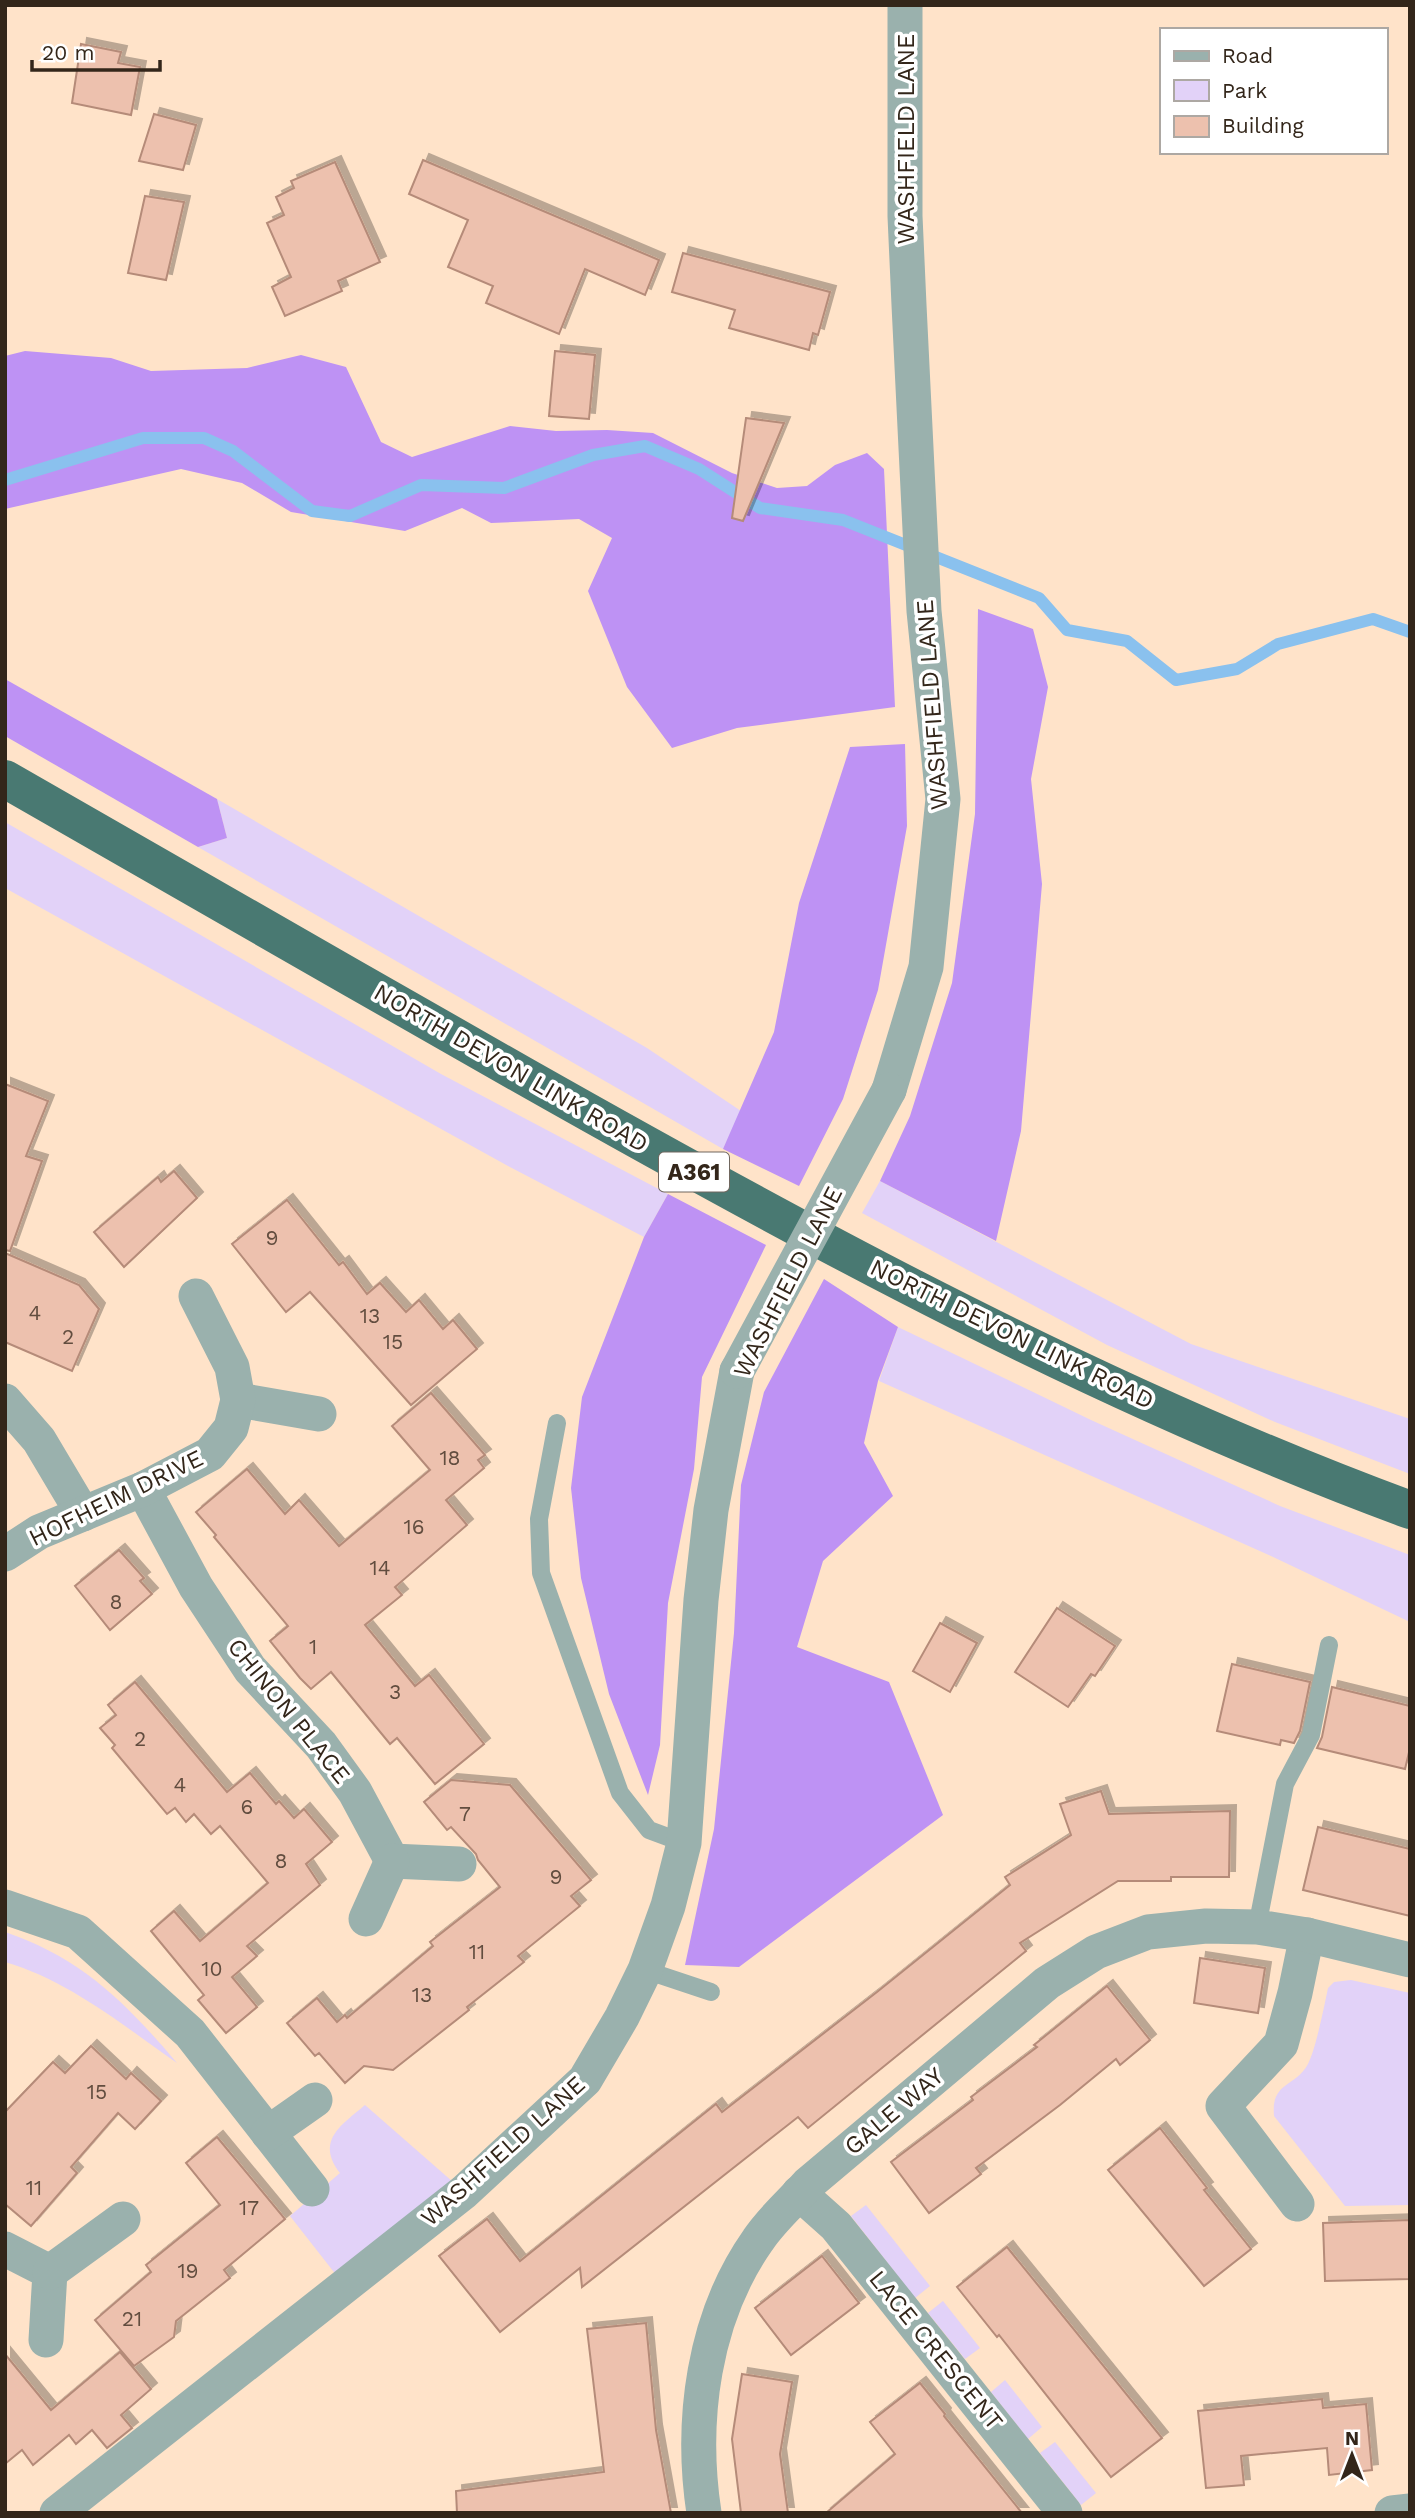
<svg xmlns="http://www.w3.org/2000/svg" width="1415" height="2518" font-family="'Work Sans',sans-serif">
<defs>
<filter id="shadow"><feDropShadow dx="6" dy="-6" stdDeviation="0" flood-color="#0004"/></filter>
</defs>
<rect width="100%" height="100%" fill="#ffe3c9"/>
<g fill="#e2d2f8">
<path d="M217,799L647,1048L741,1111L723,1149L198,847L227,838Z"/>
<path d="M5,822L441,1074L668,1194L644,1237L508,1166L5,888Z"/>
<path d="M880,1181L1191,1344L1410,1419V1474L1275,1422L1107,1345L862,1213Z"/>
<path d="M898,1327L1091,1420L1280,1506L1410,1555V1622L1271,1556L879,1381Z"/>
<path d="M5,1932C82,1958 126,2003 177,2063C124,2026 68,1980 5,1962Z"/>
<path d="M1351,1980L1410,1993V2205L1345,2206L1274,2116C1271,2081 1295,2088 1308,2064C1316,2048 1324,2007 1328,1988L1334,1982Z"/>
<path d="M365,2105L453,2182L337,2276L290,2216L340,2173C315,2140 342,2125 365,2105Z"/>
<path d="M866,2205L930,2286L915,2298L851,2216Z"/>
<path d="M943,2301L980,2348L965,2359L928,2313Z"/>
<path d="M1005,2380L1042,2427L1028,2439L991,2392Z"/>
<path d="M1055,2442L1096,2493L1081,2505L1040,2453Z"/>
</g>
<g fill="#be92f4">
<path d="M25,351L111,358L151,371L247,368L301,355L346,367L381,442L412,457L510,426L556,431L607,430L653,433L732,473L777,488L807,486L835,465L867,453L884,469L895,707L737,728L672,748L627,687L588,591L612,538L579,519L491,523L462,508L405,531L291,512L242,483L181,469L5,509V356Z"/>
<path d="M978,609L1033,629L1048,687L1031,779L1042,884L1021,1131L996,1241L880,1181L910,1116L952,983L975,814Z"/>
<path d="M5,679L217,799L227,838L198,847L5,736Z"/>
<path d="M905,744L907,826L878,990L843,1099L799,1186L723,1149L774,1032L799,903L850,747Z"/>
<path d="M668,1194L766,1245L702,1377L694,1469L668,1603L660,1745L648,1795L609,1694L581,1578L571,1488L582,1397L644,1237Z"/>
<path d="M824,1279L898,1327L878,1381L864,1443L893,1496L823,1561L797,1647L889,1682L943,1815L739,1967L685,1965L714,1829L734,1633L741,1485L764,1392Z"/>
</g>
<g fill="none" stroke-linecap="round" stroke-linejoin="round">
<path stroke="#8ac1ee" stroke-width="12" d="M5,480L143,438H204L233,451L312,511L350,516L421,485L504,488L593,455L645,446L699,469L760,508L843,520L1039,598L1067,630L1127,641L1176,680L1237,669L1278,644L1373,619L1410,632"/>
</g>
<g fill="#edc1ae" stroke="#b58b79" stroke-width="2" filter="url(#shadow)">
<path d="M81,44L121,52L118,63L140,67L131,115L72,103Z"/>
<path d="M154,114L196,125L183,170L139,161Z"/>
<path d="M423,160L659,260L645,295L585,269L559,334L486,303L493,286L448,267L468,220L409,194Z"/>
<path d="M335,162L380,262L338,281L342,291L285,316L272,287L291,277L267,223L284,215L276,197L294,188L291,181Z"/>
<path d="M145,196L184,202L166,280L128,273Z"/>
<path d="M683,253L830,292L818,335L813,333L809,350L729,328L735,310L672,292Z"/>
<path d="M555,351L595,355L589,419L549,416Z"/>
<path d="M746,418L784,423L743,521L732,518Z"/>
<path d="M5,1084L48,1101L26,1156L42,1161L10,1251L5,1250Z"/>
<path d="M174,1171L197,1198L124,1267L94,1232L158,1177L161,1182Z"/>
<path d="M287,1200L339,1265L343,1262L367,1294L380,1283L406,1312L419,1300L443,1329L453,1320L477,1349L411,1405L310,1292L286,1312L232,1244Z"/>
<path d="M5,1253L79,1285L99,1309L72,1371L5,1342Z"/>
<path d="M431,1393L485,1455L478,1460L484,1468L446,1500L467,1525L395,1587L402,1595L365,1625L415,1686L429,1675L484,1744L435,1784L397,1738L390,1744L331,1672L311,1689L300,1678L270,1641L288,1626L214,1537L216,1535L196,1512L247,1469L285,1514L299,1500L339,1546L430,1470L392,1426Z"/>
<path d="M119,1550L144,1578L140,1581L152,1594L110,1630L75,1586Z"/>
<path d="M1057,1608L1115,1646L1095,1676L1091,1674L1068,1707L1015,1672Z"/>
<path d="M940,1623L977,1643L950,1692L913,1671Z"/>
<path d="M1232,1664L1310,1682L1300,1731L1294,1743L1281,1740L1280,1745L1217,1731Z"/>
<path d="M135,1682L227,1792L250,1773L276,1804L279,1801L294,1818L304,1809L332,1842L306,1864L320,1885L247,1946L257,1956L232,1977L257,2007L226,2033L198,2000L204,1995L151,1931L174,1911L200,1941L268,1883L220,1826L211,1834L194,1814L186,1822L175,1808L167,1814L112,1748L115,1745L100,1728L116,1715L108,1705Z"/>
<path d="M1332,1687L1410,1706V1748L1405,1769L1317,1748L1322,1737Z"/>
<path d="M451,1780L510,1785L591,1880L571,1896L580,1906L518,1956L524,1962L467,2007L469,2010L393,2070L364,2066L345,2083L319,2053L315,2056L287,2023L317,1998L337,2022L345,2015L347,2018L433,1946L430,1942L500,1887L478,1860L476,1854L451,1827L447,1830L424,1802Z"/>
<path d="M1101,1791L1109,1814L1230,1811L1229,1877H1171V1881H1118L1020,1943L1026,1951L808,2128L798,2117L582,2287L580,2268L500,2332L439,2256L487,2219L520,2261L716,2104L722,2112L877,1992L1010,1885L1005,1877L1071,1835L1060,1804Z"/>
<path d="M1318,1827L1410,1849V1916L1303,1890Z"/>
<path d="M1200,1958L1265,1968L1258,2013L1194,2003Z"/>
<path d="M1107,1986L1150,2040L1120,2065L1116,2059L1060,2105L976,2168L981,2174L929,2213L891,2162L973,2100L971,2097L1037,2047L1034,2045Z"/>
<path d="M91,2046L126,2079L131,2073L161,2101L135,2129L118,2113L71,2167L77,2173L31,2226L5,2204V2112L53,2062L65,2073Z"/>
<path d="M1160,2128L1207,2188L1204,2190L1251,2249L1204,2286L1108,2170Z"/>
<path d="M217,2137L285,2219L224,2270L230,2278L176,2321L174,2337L134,2366L95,2320L151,2272L146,2265L220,2205L186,2163Z"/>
<path d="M1410,2220V2279L1325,2281L1323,2223Z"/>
<path d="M1007,2247L1162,2438L1111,2477L999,2335L997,2337L957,2287Z"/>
<path d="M822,2256L859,2303L791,2355L755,2308Z"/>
<path d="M646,2323L656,2430L671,2513H457L456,2491L604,2472L587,2329Z"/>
<path d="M120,2352L151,2389L121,2415L132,2428L107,2448L92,2430L76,2444L69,2435L33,2465L22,2450L5,2464V2354L51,2410Z"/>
<path d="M742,2374L792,2382L780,2454L788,2513H741L732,2439Z"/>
<path d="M920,2383L945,2414L944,2416L1022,2513H826L895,2454L870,2422Z"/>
<path d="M1322,2399L1323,2408L1366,2404L1372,2470L1329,2475L1327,2448L1241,2456L1244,2485L1206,2488L1198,2411Z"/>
</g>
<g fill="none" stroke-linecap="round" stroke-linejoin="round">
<g stroke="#9ab1ad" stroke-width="18">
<path d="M557,1423L539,1519L541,1573L620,1793L649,1830L684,1843"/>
<path d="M1257,1927L1285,1784L1311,1735L1329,1645"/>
<path d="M645,1970L711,1992"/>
</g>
<g stroke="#9ab1ad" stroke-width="35">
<path d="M889,1090L926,967L943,799L924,611L909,305L905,216V5"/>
<path d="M238,1400L319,1414"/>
<path d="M5,1401L39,1440L83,1514"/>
<path d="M143,1489L196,1587L250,1669L321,1745L355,1792L392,1861L459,1864"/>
<path d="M5,1554L39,1532L143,1489L210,1454L231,1428L238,1400L232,1367L196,1296"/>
<path d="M5,1907L78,1932L190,2033L312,2189"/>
<path d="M366,1919L392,1861"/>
<path d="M268,2133L315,2100"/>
<path d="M799,2193L836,2226L1065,2513"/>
<path d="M1297,2204L1223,2106L1281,2044L1295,1993L1307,1935"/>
<path d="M5,2249L50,2272L46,2340"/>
<path d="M50,2272L123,2219"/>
<path d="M57,2513L464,2192L585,2080L622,2017L645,1970L668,1906L684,1843L701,1600L711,1510L737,1371"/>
<path d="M704,2513C690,2421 703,2318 758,2240C772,2219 791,2203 808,2184L1047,1983L1096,1952L1148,1932L1206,1926L1257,1927L1307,1935L1410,1960"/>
<path d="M1392,2513L1410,2511"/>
</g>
<path stroke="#497972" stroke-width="38" d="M5,779C177,879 351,977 524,1076C810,1238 1101,1396 1410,1510"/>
<path stroke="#9ab1ad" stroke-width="35" d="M737,1371L889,1090"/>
</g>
<g text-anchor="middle" stroke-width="7" stroke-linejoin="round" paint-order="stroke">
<g font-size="21" fill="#624d3f">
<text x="272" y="1245">9</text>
<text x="35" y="1320">4</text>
<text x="370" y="1323">13</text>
<text x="68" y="1344">2</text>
<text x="393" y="1349">15</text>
<text x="450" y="1465">18</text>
<text x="414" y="1534">16</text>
<text x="380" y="1575">14</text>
<text x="116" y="1609">8</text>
<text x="313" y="1654">1</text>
<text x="395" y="1699">3</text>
<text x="140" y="1746">2</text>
<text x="180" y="1792">4</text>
<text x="247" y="1814">6</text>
<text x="465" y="1821">7</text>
<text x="281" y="1868">8</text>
<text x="556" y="1884">9</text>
<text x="477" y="1959">11</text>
<text x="212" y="1976">10</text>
<text x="422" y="2002">13</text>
<text x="97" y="2099">15</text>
<text x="34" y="2195">11</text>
<text x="249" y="2215">17</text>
<text x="188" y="2278">19</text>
<text x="132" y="2326">21</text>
</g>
<rect fill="#fff" stroke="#70675f" stroke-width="2" x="659" y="1152.5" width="70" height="39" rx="5"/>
<g font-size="23" font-weight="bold" fill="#33261a">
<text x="694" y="1180">A361</text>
</g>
<g font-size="24" fill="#33261a" stroke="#fff">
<text transform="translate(906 139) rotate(-90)" y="8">WASHFIELD LANE</text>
<text transform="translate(932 705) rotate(-94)" y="8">WASHFIELD LANE</text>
<text transform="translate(511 1068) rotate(30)" y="8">NORTH DEVON LINK ROAD</text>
<text transform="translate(788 1282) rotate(-63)" y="8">WASHFIELD LANE</text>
<text transform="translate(1012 1334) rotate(26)" y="8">NORTH DEVON LINK ROAD</text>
<text transform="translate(116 1498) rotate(-26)" y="8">HOFHEIM DRIVE</text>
<text transform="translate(289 1711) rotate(51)" y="8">CHINON PLACE</text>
<text transform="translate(894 2111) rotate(-40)" y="8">GALE WAY</text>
<text transform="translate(503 2151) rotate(-42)" y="8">WASHFIELD LANE</text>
<text transform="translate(936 2350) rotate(51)" y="8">LACE CRESCENT</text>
</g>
</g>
<rect width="1415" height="2518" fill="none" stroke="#33261a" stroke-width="14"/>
<rect x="1160" y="28" width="228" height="126" fill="#ffffff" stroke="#ada8a3" stroke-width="2"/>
<rect x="1174" y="51" width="35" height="10" fill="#9ab1ad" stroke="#ada8a3" stroke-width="2"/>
<text x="1222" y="63" font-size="21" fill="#33261a">Road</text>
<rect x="1174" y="80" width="35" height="21" fill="#e2d2f8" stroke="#ada8a3" stroke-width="2"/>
<text x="1222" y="98" font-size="21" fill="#33261a">Park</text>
<rect x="1174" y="116" width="35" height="21" fill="#edc1ae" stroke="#ada8a3" stroke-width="2"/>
<text x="1222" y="133" font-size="21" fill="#33261a">Building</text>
<g transform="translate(1352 2455)" stroke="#ffffff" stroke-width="5" paint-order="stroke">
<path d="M0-5L12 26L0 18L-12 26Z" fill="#33261a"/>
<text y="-10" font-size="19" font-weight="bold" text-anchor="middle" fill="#33261a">N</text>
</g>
<path d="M32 60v10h128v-10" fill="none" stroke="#33261a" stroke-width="3.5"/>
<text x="42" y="60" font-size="21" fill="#33261a" stroke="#ffffff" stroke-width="5" paint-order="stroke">20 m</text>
</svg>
